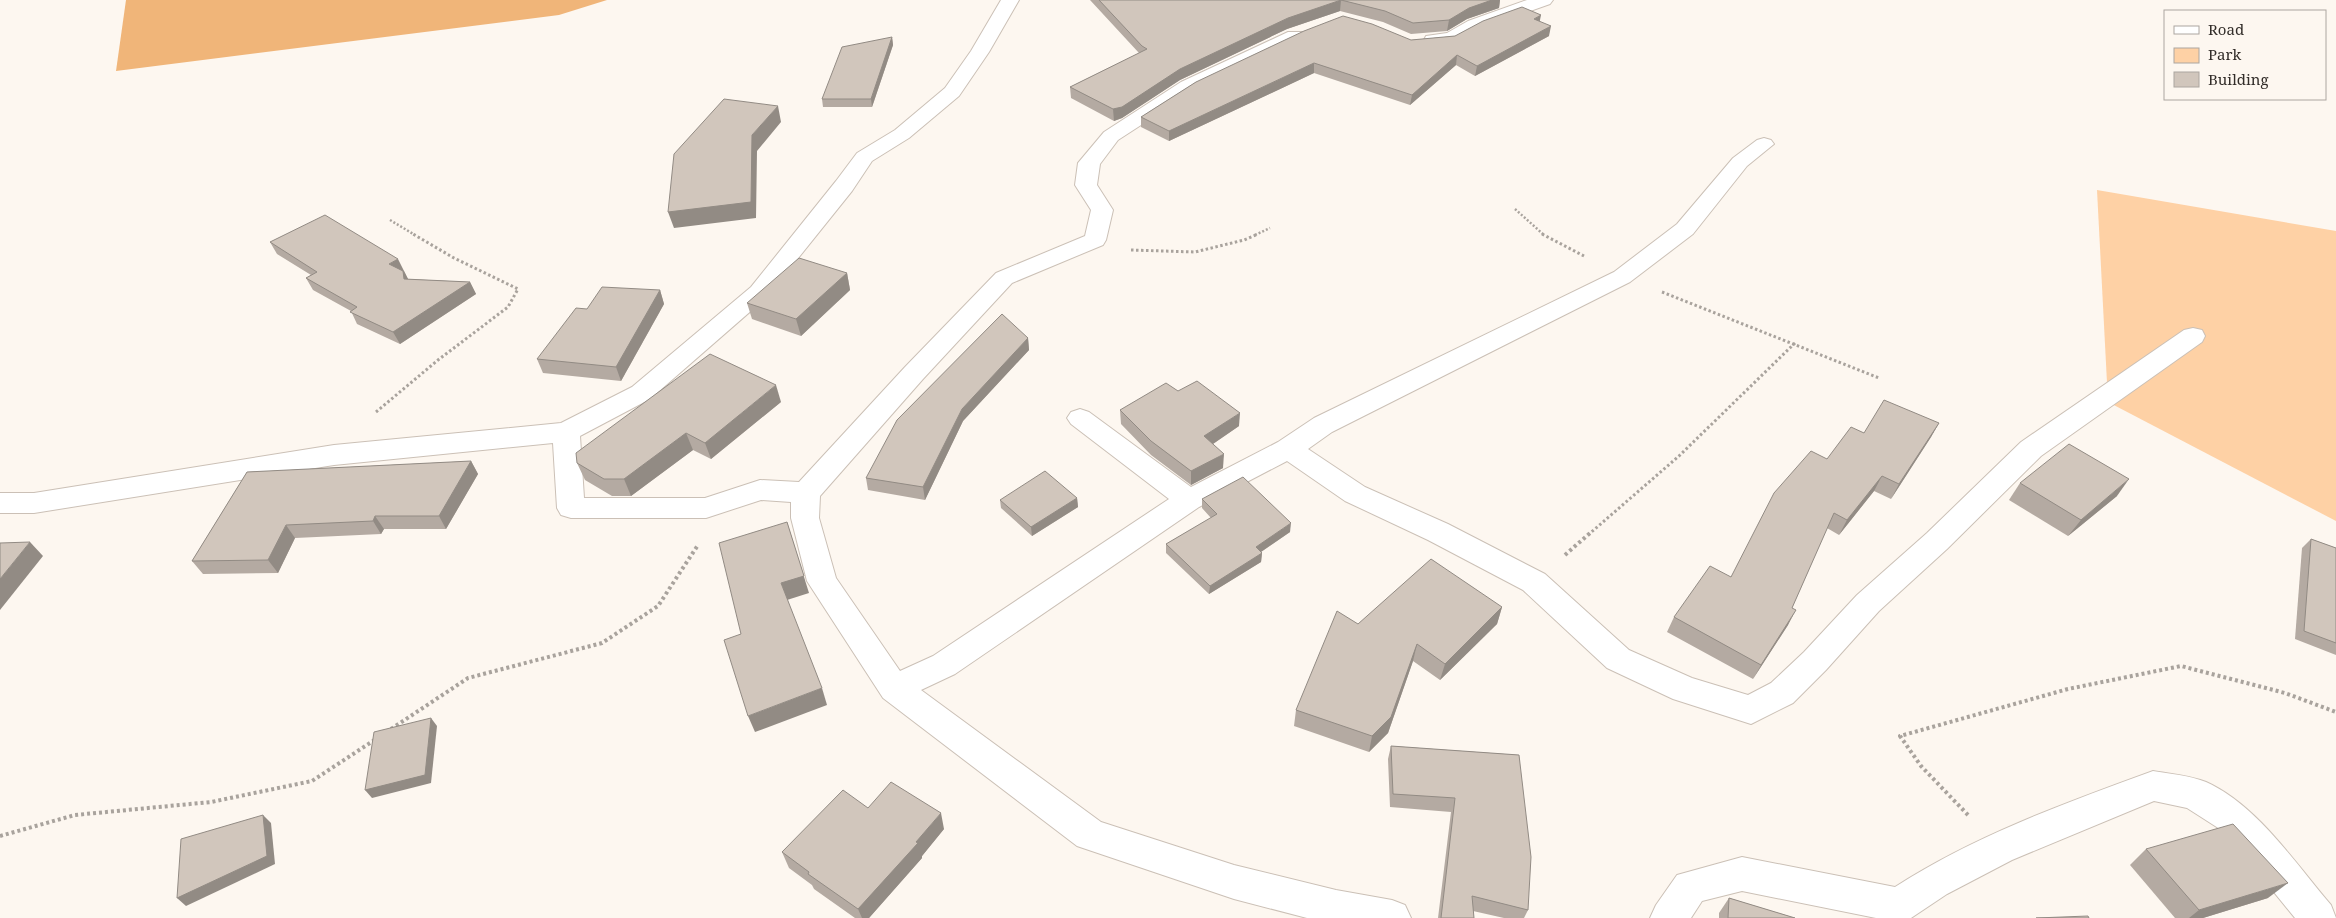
<svg xmlns="http://www.w3.org/2000/svg" width="2336" height="918" font-family="'Noto Serif',serif">
<rect width="100%" height="100%" fill="#fdf7f0"/>
<path fill="#fed1a5" d="M2097,190L2336,231V521L2108,402Z"/>
<path fill="#f0b579" d="M126,0H607L559,15L116,71Z"/>
<g fill="none" stroke-linecap="round" stroke-linejoin="round">
<defs>
<g id="minor">
<path d="M1001,0H1019L989,52L959,96L909,138L872,161L852,191L767,297L650,399L580,436L584,498H705L760,480L799,482L905,367L996,273L1085,236L1091,210L1075,185L1078,163L1104,132L1181,82L1288,32H1302L1304,36L1302,40L1195,90L1118,140L1100,164L1097,185L1113,210L1106,240L1103,245L1012,283L923,379L820,496L819,518L836,578L900,671L933,656L1169,499L1071,424L1067,418L1071,412L1080,409L1089,412L1191,487L1278,442L1314,418L1614,272L1677,224L1733,158L1757,140L1764,138L1771,140L1774,144L1747,166L1693,234L1630,282L1332,432L1308,449L1365,487L1448,524L1545,574L1629,650L1692,678L1748,695L1771,683L1804,652L1857,595L1927,533L2021,442L2184,330L2193,328L2202,330L2205,336L2202,342L2041,456L1947,549L1879,611L1826,670L1793,703L1751,724L1673,699L1607,668L1523,590L1428,540L1345,501L1287,461L1199,507L955,674L921,690L1101,822L1234,865L1336,890L1392,900L1405,905L1411,918H1307L1234,899L1077,846L883,698L807,581L791,518V502L761,500L706,518H571L561,515L557,508L553,443L334,465L34,513H0V493H34L334,445L561,423L632,387L751,287L836,181L857,153L895,130L945,88L971,51Z"/>
<path d="M1527,0H1553L1550,4L1480,29L1459,42L1433,46L1426,44L1424,40L1426,36L1447,33L1468,21Z"/>
<path d="M2153,771C2170,774 2189,775 2206,782C2257,805 2295,863 2331,905L2336,918H2295L2226,833L2187,808L2154,801L2012,860L1947,894L1911,918H1876L1742,891L1702,901L1691,918H1650L1656,905L1677,875L1742,857L1895,887C1974,836 2065,803 2153,771Z"/>
</g>
</defs>
<use href="#minor" stroke="#cbc0b6" stroke-width="2"/>
<g stroke="#a9a39d" stroke-width="2.5" stroke-dasharray="2 2" stroke-linecap="butt">
<path d="M1515,209L1544,235"/>
<path d="M390,220L415,235"/>
<path d="M1255,235L1270,228"/>
</g>
<g stroke="#a9a39d" stroke-width="3" stroke-dasharray="2.5 2.5" stroke-linecap="butt">
<path d="M1542,234L1584,256"/>
<path d="M1131,250L1195,252L1244,240L1258,234"/>
<path d="M1662,292L1879,378"/>
<path d="M376,412L438,360L508,307L518,289L454,258L413,234"/>
<path d="M1588,535L1679,456L1795,343"/>
</g>
<g stroke="#a9a39d" stroke-width="4" stroke-dasharray="3 3" stroke-linecap="butt">
<path d="M1565,555L1590,533"/>
<path d="M391,729L468,678L602,643L658,606L698,545"/>
<path d="M1968,815L1921,766L1900,736L2068,689L2181,666L2285,693L2336,712"/>
<path d="M0,836L75,815L211,802L312,781L376,739"/>
</g>
<use href="#minor" fill="#fff" fill-rule="evenodd"/>
</g>
<g fill="#b4aaa2">
<path d="M1090,0H1500L1499,8L1467,19L1447,31L1411,34L1383,22L1340,11L1287,29L1180,80L1122,118L1114,121L1071,98L1070,87L1139,53Z"/>
<path d="M1540,21L1549,36L1475,76L1456,65L1410,105L1314,73L1169,141L1141,127V117L1196,82L1411,40L1455,36Z"/>
<path d="M892,37L893,45L872,107H823L822,99Z"/>
<path d="M270,242L404,271L408,279L470,282L476,294L400,344L357,324L351,311L313,290L306,278L311,275L277,254Z"/>
<path d="M847,273L850,290L801,336L752,319L747,303Z"/>
<path d="M660,290L664,304L621,381L543,373L537,359L587,309Z"/>
<path d="M1028,338L1029,350L963,421L925,500L868,490L866,478Z"/>
<path d="M1178,391L1239,426L1213,444L1223,468L1191,485L1151,455L1121,424L1120,410Z"/>
<path d="M781,402L711,459L693,450L631,496H612L585,480L577,463Z"/>
<path d="M1939,423L1931,437L1891,499L1874,491L1839,535L1827,528L1792,608L1788,625L1753,679L1667,632L1674,617L1731,577L1827,459L1864,433Z"/>
<path d="M471,461L478,474L446,529H384L381,534L295,538L278,573L203,574L192,561L247,472Z"/>
<path d="M2020,483L2117,496L2068,536L2009,500Z"/>
<path d="M1077,498L1078,507L1032,536L1001,508L1000,500Z"/>
<path d="M1202,499L1290,532L1261,552L1262,553L1261,562L1209,594L1166,553V544L1211,518L1202,508Z"/>
<path d="M2311,539L2336,548V655L2295,639L2302,548Z"/>
<path d="M1502,607L1497,624L1440,680L1413,661L1388,733L1369,752L1294,726L1296,710L1358,624Z"/>
<path d="M1391,746L1519,755L1528,910L1524,918H1504L1473,911L1474,918H1438L1451,812L1390,807L1388,759Z"/>
<path d="M868,808L944,829L922,856V858L869,918H855L814,889L812,885L789,868L782,852Z"/>
<path d="M2146,849L2268,898L2203,918H2175L2130,865Z"/>
<path d="M1729,898L1795,918H1719V913Z"/>
</g>
<g fill="#928b84">
<path d="M1341,0L1340,11L1287,29L1180,80L1122,118L1114,121L1113,109L1180,69L1288,18Z"/>
<path d="M1490,0H1500L1499,8L1467,19L1447,31L1449,20L1469,8Z"/>
<path d="M1541,15L1539,25L1534,19Z"/>
<path d="M1551,26L1549,36L1475,76L1477,66Z"/>
<path d="M892,37L893,45L872,107L871,99Z"/>
<path d="M1457,55L1456,65L1410,105L1412,95Z"/>
<path d="M1314,63V73L1169,141V131Z"/>
<path d="M778,106L781,122L757,151L756,218L674,228L668,212L752,135Z"/>
<path d="M398,259L410,283V291L389,264Z"/>
<path d="M847,273L850,290L801,336L796,319Z"/>
<path d="M470,282L476,294L400,344L393,332Z"/>
<path d="M660,290L664,304L621,381L616,367Z"/>
<path d="M1028,338L1029,350L963,421L925,500L923,487L962,409Z"/>
<path d="M776,385L781,402L711,459L705,443Z"/>
<path d="M1240,413L1239,426L1204,450V436Z"/>
<path d="M1939,423L1931,437L1891,499L1899,484Z"/>
<path d="M686,433L693,450L631,496L624,479Z"/>
<path d="M1224,454L1223,468L1191,485V471Z"/>
<path d="M471,461L478,474L446,529L439,516Z"/>
<path d="M1882,476L1874,491L1839,535L1847,520Z"/>
<path d="M2129,479L2117,496L2068,536L2081,520Z"/>
<path d="M1077,498L1078,507L1032,536L1031,527Z"/>
<path d="M375,516L384,529L381,534L373,521Z"/>
<path d="M787,522L809,593L787,600L781,583Z"/>
<path d="M1291,523L1290,532L1255,556L1256,547Z"/>
<path d="M286,525L295,538L278,573L268,560Z"/>
<path d="M30,542L43,556L0,610V579Z"/>
<path d="M1262,553L1261,562L1209,594L1210,586Z"/>
<path d="M1502,607L1497,624L1440,680L1445,664Z"/>
<path d="M1796,610L1788,625L1753,679L1761,665Z"/>
<path d="M1417,644L1413,661L1388,733L1369,752L1372,736Z"/>
<path d="M822,688L827,705L755,732L748,716Z"/>
<path d="M431,718L437,726L431,783L372,798L365,790Z"/>
<path d="M941,813L944,829L922,856V858L869,918H862L858,909Z"/>
<path d="M263,815L271,823L275,864L186,906L177,898Z"/>
<path d="M2288,883L2268,898L2203,918H2189L2199,910Z"/>
</g>
<g fill="#d1c6bc" stroke="#928b84">
<path d="M1099,0H1492L1469,8L1449,20L1413,23L1385,11L1341,0L1288,18L1180,69L1122,107L1113,109L1070,87L1147,49L1142,46Z"/>
<path d="M1522,7L1541,15L1534,19L1551,26L1477,66L1457,55L1412,95L1314,63L1169,131L1141,117L1196,82L1304,31L1343,16L1372,24L1411,40L1455,36L1483,21Z"/>
<path d="M892,37L871,99H822L842,47Z"/>
<path d="M724,99L778,106L752,135L751,202L668,212L674,154Z"/>
<path d="M325,215L398,259L389,264L403,271L404,279L470,282L393,332L350,312L357,307L306,278L317,272L270,242Z"/>
<path d="M799,258L847,273L796,319L747,303Z"/>
<path d="M602,287L660,290L616,367L537,359L576,308L587,309Z"/>
<path d="M1002,314L1028,338L962,409L923,487L866,478L897,420Z"/>
<path d="M710,354L776,385L705,443L686,433L624,479H604L577,463L576,453Z"/>
<path d="M1197,381L1240,413L1204,436L1224,454L1191,471L1151,441L1120,410L1166,383L1178,391Z"/>
<path d="M1884,400L1939,423L1899,484L1882,476L1847,520L1834,513L1792,608L1796,610L1761,665L1674,617L1710,566L1731,577L1774,493L1811,451L1827,459L1851,427L1864,433Z"/>
<path d="M2069,444L2129,479L2081,520L2020,483Z"/>
<path d="M471,461L439,516H375L373,521L286,525L268,560L192,561L247,472Z"/>
<path d="M1045,471L1077,498L1031,527L1000,500Z"/>
<path d="M1243,477L1291,523L1256,547L1262,553L1210,586L1166,544L1217,514L1202,499Z"/>
<path d="M787,522L804,576L781,583L822,688L748,716L724,640L741,634L719,543Z"/>
<path d="M2311,539L2336,548V643L2304,631Z"/>
<path d="M30,542L0,579V543Z"/>
<path d="M1431,559L1502,607L1445,664L1417,644L1391,717L1372,736L1296,710L1337,611L1358,624Z"/>
<path d="M431,718L425,775L365,790L374,732Z"/>
<path d="M1391,746L1519,755L1531,857L1528,910L1472,896L1474,918H1441L1455,798L1393,794Z"/>
<path d="M891,782L941,813L916,842L918,843L858,909L808,874L809,872L782,852L843,790L868,808Z"/>
<path d="M263,815L267,856L177,898L181,839Z"/>
<path d="M2233,824L2288,883L2199,910L2146,849Z"/>
<path d="M1729,898L1795,918H1728Z"/>
<path d="M2088,916L2089,918H2036Z"/>
</g>
<rect x="2164" y="10" width="162" height="90" fill="#fdf7f0" stroke="#aca6a0"/>
<rect x="2174" y="26" width="25" height="8" fill="#ffffff" stroke="#aca6a0"/>
<text x="2208" y="35" font-size="15" fill="#322d29">Road</text>
<rect x="2174" y="48" width="25" height="15" fill="#fed1a5" stroke="#aca6a0"/>
<text x="2208" y="60" font-size="15" fill="#322d29">Park</text>
<rect x="2174" y="72" width="25" height="15" fill="#d1c6bc" stroke="#aca6a0"/>
<text x="2208" y="85" font-size="15" fill="#322d29">Building</text>
</svg>
